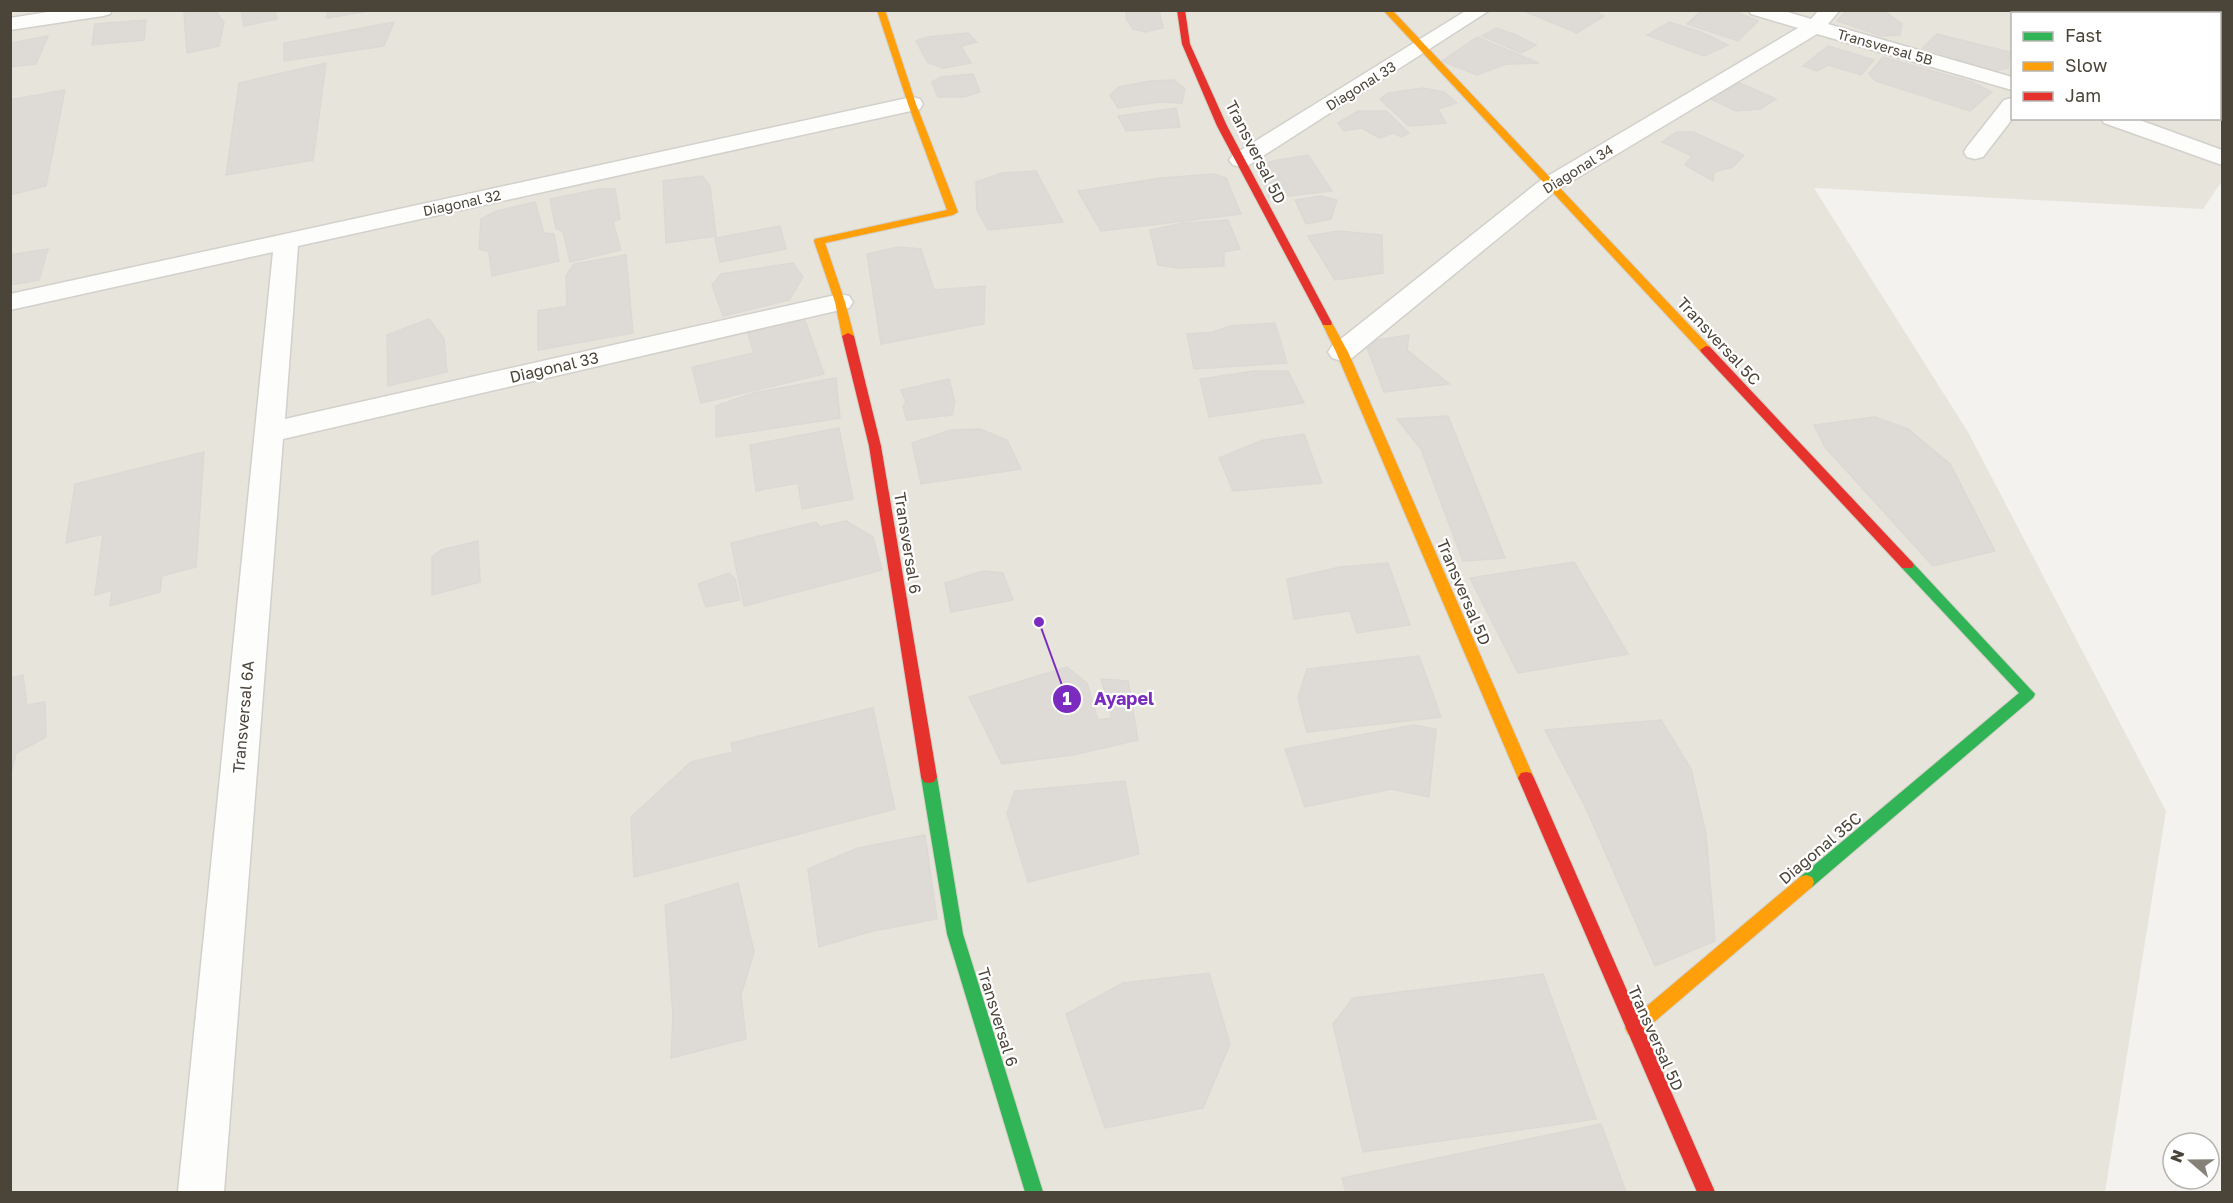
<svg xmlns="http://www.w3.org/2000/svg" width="2233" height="1203" font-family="'Golos Text',sans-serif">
<rect width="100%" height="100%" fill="#f4f2ee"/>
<path fill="#e7e4dc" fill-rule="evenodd" d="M10,11H2222V181L2203,209L1814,188L1968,432L2166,811L2105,1192H11ZM2012,14H2220V118H2012Z"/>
<g fill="#dedbd6" stroke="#dcd9d4" stroke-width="1.5">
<path d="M200,10H215L224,23L219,46L187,53L184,13Z"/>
<path d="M241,10H275L277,19L244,26Z"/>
<path d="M313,10H364V12L326,18L328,11Z"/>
<path d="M1126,10H1159L1163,28L1145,32L1133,29L1126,18Z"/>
<path d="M1522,10H1592L1604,16L1577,33Z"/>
<path d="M1732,10L1758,21L1738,41L1687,24L1702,10Z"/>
<path d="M1847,10H1883L1902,24L1900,35L1881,36L1837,21Z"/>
<path d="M2080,10H2130L2138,14H2079Z"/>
<path d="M146,20L144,40L92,45L95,24Z"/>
<path d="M394,22L384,46L284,61V43Z"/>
<path d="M1669,22L1701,32L1728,45L1704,56L1647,35Z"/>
<path d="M1496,28L1516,35L1536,45L1521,53L1482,36Z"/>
<path d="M968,33L977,42L961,46L971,63L944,68L928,63L916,41L927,37Z"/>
<path d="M1937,34L2010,52L2008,68L1993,71L1923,48Z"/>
<path d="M48,36L36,64L10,67V43Z"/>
<path d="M1477,37L1539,63L1506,64L1477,75L1442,61Z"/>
<path d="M1828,46L1874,60L1861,75L1828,65L1817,71L1803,66Z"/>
<path d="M1883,57L1972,82L1992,92L1970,111L1876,81L1869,74Z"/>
<path d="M326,63L313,160L226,175L239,83Z"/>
<path d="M973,74L980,92L964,97H938L932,82L941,77Z"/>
<path d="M1174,80L1185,89L1182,103L1159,102L1118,108L1110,95L1119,87L1150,81Z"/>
<path d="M1740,83L1776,99L1760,109L1736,111L1709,98Z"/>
<path d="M1423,88L1444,92L1457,103L1438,109L1446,123L1409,126L1380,99L1388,93Z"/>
<path d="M65,90L46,186L10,195V100Z"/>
<path d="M1176,108L1180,127L1126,131L1118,116Z"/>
<path d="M1358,111H1386L1409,133L1401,137L1394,133L1379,138L1362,128L1344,131L1338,123Z"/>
<path d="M1677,132H1693L1744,155L1733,167L1714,172L1713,181L1685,165L1692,156L1662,142Z"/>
<path d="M1308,155L1332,191L1269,198L1259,166L1273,161Z"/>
<path d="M1036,171L1063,222L988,230L977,210L976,182L1002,173Z"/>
<path d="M1214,174L1226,178L1241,214L1101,231L1078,191L1161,178Z"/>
<path d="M702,176L710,186L716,236L666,243L663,181Z"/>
<path d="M599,189H615L620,219L613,222L621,250L570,262L563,231L556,229L550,199Z"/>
<path d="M1321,196L1337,200L1331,219L1306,224L1295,200Z"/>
<path d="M535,202L544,233L554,234L559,261L492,276L489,252L479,249L481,219L497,211Z"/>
<path d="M1228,220L1240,249L1224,252V266L1179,268L1158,265L1150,230L1183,223Z"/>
<path d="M780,226L786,249L720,262L715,238Z"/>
<path d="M1338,231L1382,235L1383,273L1335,280L1308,236Z"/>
<path d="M898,247L921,249L934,290L985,286L984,324L881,344L867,254Z"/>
<path d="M48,249L39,280L10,285V255Z"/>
<path d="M626,255L633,333L538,350V311L567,306L566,276L574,264Z"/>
<path d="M793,263L803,277L789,300L723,316L712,285L721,274Z"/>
<path d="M803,315L824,374L701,403L692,367L754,353L746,328Z"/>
<path d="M429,319L444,339L447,372L388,386L387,335Z"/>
<path d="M1275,323L1287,363L1194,369L1187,334L1213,332L1230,326Z"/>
<path d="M1409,335L1407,350L1449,384L1384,392L1365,342Z"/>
<path d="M1254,371H1288L1304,403L1209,417L1200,379Z"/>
<path d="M836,378L840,418L716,437V406L753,393Z"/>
<path d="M949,379L955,402L952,415L907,420L903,407L906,402L901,390Z"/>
<path d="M1448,416L1505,558L1463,561L1421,449L1397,419Z"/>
<path d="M1875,417L1908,429L1950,464L1995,551L1933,566L1825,447L1814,425Z"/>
<path d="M839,428L853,499L802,509L798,483L756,491L750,445Z"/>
<path d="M980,429L1007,440L1021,469L921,484L912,443L951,430Z"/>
<path d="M1304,434L1322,483L1233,491L1219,458L1263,440Z"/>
<path d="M204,452L196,567L162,576L160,592L110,606L112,590L95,595L103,534L66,543L75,484Z"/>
<path d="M846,521L873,537L882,570L744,606L731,543L816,522L820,527Z"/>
<path d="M478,541L480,582L432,595V557L441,550Z"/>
<path d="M1574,562L1628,654L1518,673L1470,578Z"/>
<path d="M1388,563L1410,625L1357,633L1350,611L1294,619L1287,579L1340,567Z"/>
<path d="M983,571L1003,573L1013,600L951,612L945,583Z"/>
<path d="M729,573L735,579L740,600L706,607L698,584Z"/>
<path d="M1419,656L1441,717L1307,732L1298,698L1307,669Z"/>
<path d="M1067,667L1087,683L1098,720L1112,718L1101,679L1128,681L1138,740L1073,755L1002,764L969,697Z"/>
<path d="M23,675L27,705L45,702L46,737L16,753L10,778V678Z"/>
<path d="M873,708L895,809L634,877L631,817L691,762L733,752L731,743Z"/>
<path d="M1661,720L1691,769L1706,834L1715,941L1655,966L1585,806L1545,730Z"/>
<path d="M1414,725L1436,729L1429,797L1391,789L1305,807L1285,749Z"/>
<path d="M1125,781L1139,854L1028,882L1007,813L1015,791Z"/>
<path d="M925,835L937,919L873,931L819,947L808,869L858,848Z"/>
<path d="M738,883L754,952L741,995L746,1039L671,1058L673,1015L665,905Z"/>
<path d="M1209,973L1230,1044L1203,1108L1105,1128L1066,1014L1123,983Z"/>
<path d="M1543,974L1596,1119L1363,1152L1333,1024L1353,998Z"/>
<path d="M1601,1124L1626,1192H1346L1342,1178Z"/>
</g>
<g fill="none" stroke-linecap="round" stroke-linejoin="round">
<defs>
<g id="street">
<path d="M60,10H112L110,14L103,16L10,30V18Z"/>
<path d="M1467,10H1490L1249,165L1241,167L1233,165L1229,160L1233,155Z"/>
<path d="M1749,10H1781L1811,19L1819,10H1840L1828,24L2012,77V90L1817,34L1557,190L1352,358L1342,361L1332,358L1328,352L1332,346L1541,180L1798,28L1751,14Z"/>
<path d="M2044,10H2064L2063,14H2043Z"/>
<path d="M912,97L920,99L923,104L920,109L298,246L285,419L840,294L849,296L853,302L849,308L840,310L283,439L224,1192H178L273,252L10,310V294Z"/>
<path d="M2012,98L2013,118L1983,157L1975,159L1967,157L1964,152L1967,147L2004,100Z"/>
<path d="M2101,118H2134L2222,150V165L2104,123Z"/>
</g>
<g id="fast">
<path d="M1907,560L1912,562L2035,694L2033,698L1812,887L1806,889L1800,887L1798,882L1800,877L2019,693L1902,568L1900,565Z"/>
<path d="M929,771L934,772L937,777L963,934L1043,1192H1025L947,934L921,777L924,772Z"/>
</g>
<g id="slow">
<path d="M877,10H885L916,104L958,212L953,215L825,243L845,302L854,336L848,339L842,336L835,302L814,241L815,239L947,210L908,104Z"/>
<path d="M1383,10H1392L1710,347V353H1702Z"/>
<path d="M1327,320L1332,323L1348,352L1534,778L1531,783L1526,784L1521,783L1518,778L1336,352L1322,323Z"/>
<path d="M1806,875L1812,877L1814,882L1812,887L1640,1034L1634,1037L1628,1034L1625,1028L1628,1022L1800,877Z"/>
</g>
<g id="jam">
<path d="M1177,10H1185L1190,44L1227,126L1332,323L1331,325H1323L1322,323L1217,126L1182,44Z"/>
<path d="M848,333L854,336L881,446L937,777L934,782L929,783L924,782L921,777L869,446L842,336Z"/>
<path d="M1706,346L1710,347L1912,562L1914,565L1912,568H1902L1702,353L1700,350Z"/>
<path d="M1526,772L1531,773L1534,778L1715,1192H1697L1518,778L1521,773Z"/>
</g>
</defs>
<use href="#street" stroke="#d2d0cb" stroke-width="3"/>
<use href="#fast" stroke="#d3cfc5" stroke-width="2"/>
<use href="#slow" stroke="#d3cfc5" stroke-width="2"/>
<use href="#jam" stroke="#d3cfc5" stroke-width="2"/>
<use href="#street" fill="#fdfdfc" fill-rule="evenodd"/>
<use href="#fast" fill="#30b455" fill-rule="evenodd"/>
<use href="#slow" fill="#ff9f0a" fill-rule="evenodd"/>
<use href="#jam" fill="#e5322d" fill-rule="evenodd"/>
</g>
<g text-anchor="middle" stroke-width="4.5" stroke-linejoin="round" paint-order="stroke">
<g font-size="14" fill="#4b4439" stroke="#fff">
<text transform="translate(1885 47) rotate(16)" y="5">Transversal 5B</text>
<text transform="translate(1361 86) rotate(-32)" y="5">Diagonal 33</text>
<text transform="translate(1578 169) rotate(-32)" y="5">Diagonal 34</text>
<text transform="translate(462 203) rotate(-12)" y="5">Diagonal 32</text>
</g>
<g font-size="16" fill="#4b4439" stroke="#fff">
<text transform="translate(1256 152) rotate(63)" y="6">Transversal 5D</text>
<text transform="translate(1719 341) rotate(47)" y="6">Transversal 5C</text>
<text transform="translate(554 367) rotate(-13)" y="6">Diagonal 33</text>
<text transform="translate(908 543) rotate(81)" y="6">Transversal 6</text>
<text transform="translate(1464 592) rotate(67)" y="6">Transversal 5D</text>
<text transform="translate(243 717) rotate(-85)" y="6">Transversal 6A</text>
<text transform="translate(1820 848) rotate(-40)" y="6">Diagonal 35C</text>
<text transform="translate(998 1017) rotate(73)" y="6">Transversal 6</text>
<text transform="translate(1656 1038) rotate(66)" y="6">Transversal 5D</text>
</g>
</g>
<path fill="none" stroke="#7b2cbf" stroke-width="2" d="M1039 622L1067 699"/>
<g fill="#7b2cbf" stroke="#fff" stroke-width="2">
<circle cx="1039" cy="622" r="6"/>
<circle cx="1067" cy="699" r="15"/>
</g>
<g font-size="18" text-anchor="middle" font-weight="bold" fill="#fff">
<text x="1067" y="705">1</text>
</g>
<g font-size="18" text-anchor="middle" font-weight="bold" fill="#7b2cbf" stroke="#fff" stroke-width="4.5" stroke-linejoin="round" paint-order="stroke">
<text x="1124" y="705">Ayapel</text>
</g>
<rect width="2233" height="1203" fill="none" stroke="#4b4439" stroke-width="24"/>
<rect x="2011" y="12" width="210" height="108" fill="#ffffff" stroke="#b7b4b0" stroke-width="1.5"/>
<rect x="2023" y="32" width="30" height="9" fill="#30b455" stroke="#b7b4b0" stroke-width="1.5"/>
<text x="2065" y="42" font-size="18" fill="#4b4439">Fast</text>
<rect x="2023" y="62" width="30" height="9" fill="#ff9f0a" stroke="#b7b4b0" stroke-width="1.5"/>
<text x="2065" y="72" font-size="18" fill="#4b4439">Slow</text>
<rect x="2023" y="92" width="30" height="9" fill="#e5322d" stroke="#b7b4b0" stroke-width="1.5"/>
<text x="2065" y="102" font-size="18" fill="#4b4439">Jam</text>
<g transform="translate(2191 1161) rotate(290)"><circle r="28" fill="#ffffff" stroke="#b7b4b0" stroke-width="1.5"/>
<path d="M0-4.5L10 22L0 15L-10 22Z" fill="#868178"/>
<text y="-9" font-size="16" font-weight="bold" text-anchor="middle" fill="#4b4439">N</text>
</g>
</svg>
